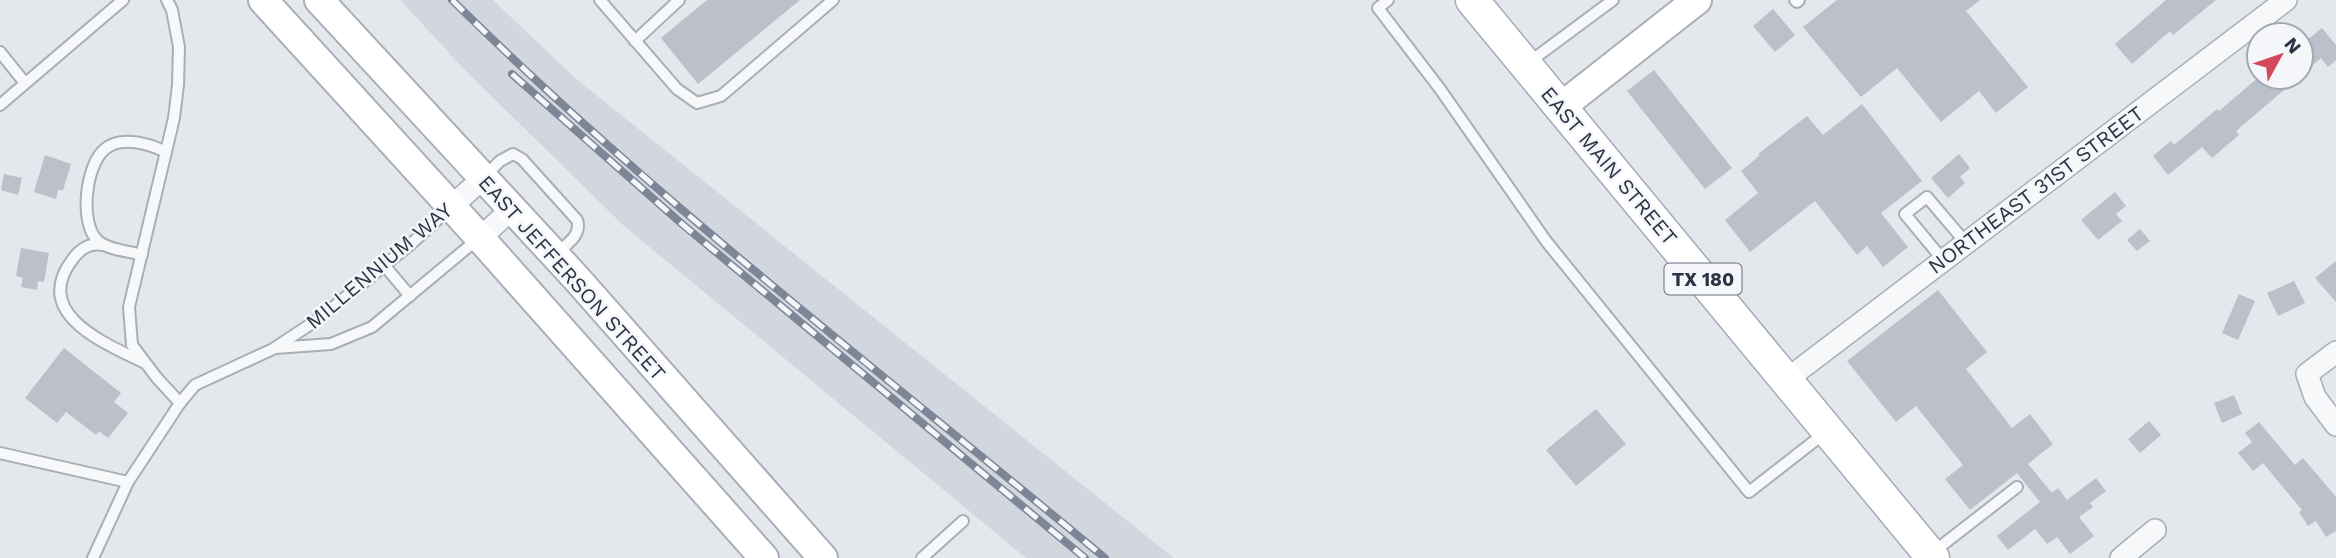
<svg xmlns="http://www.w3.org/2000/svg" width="2336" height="558" font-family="'Work Sans',sans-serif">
<rect width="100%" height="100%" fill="#e4e7ec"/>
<path fill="#d2d6de" d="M400,0H493L576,79L1174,558H1026L623,225L465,70Z"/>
<g fill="#bbc0ca">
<path d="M707,0H800L698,84L661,38Z"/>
<path d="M1837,0H1980L1966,11L2028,87L1996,113L1979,91L1941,122L1897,68L1861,97L1803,27Z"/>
<path d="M2166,0H2216L2173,35L2170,31L2132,64L2115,44Z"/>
<path d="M1773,9L1795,35L1775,52L1753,26Z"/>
<path d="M2322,28L2336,45V60L2328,67L2321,58L2301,75V45Z"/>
<path d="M1654,70L1732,168L1705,189L1627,91Z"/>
<path d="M2259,77H2299L2236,131L2239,135L2212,158L2202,147L2168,175L2153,156L2171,141L2174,145L2217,109L2219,111Z"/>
<path d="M1862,104L1922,181L1881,213L1908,247L1883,267L1867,246L1857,255L1815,201L1750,252L1725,220L1758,193L1741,171L1760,155L1758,154L1807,116L1823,135Z"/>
<path d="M1959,154L1970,168L1960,177L1965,183L1948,198L1931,178Z"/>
<path d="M45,155L71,164L63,190H58L56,199L34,192Z"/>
<path d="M4,174L22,178L18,195L1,190Z"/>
<path d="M2115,192L2126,206L2116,214L2122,221L2098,240L2081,220Z"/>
<path d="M2140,229L2150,241L2137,251L2127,240Z"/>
<path d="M21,248L49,253L44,282L38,281L37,290L21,287L23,278L16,276Z"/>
<path d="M2336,261V302L2315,278Z"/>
<path d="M2294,281L2305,303L2278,316L2267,293Z"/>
<path d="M1938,290L1987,352L1966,369L2012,428L2030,414L2053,444L2028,464L2052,493L2058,488L2067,500L2096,478L2106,491L2090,503L2093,507L2079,517L2094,536L2070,554L2057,537L2047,544L2035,529L2008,550L1997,536L2040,502L2017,473L1970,510L1945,479L1963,465L1916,406L1896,422L1847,361Z"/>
<path d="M2239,294L2255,301L2238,340L2222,333Z"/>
<path d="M64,348L121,393L114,402L128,413L108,438L99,431L96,435L66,412L57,423L25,398Z"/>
<path d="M2234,395L2242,414L2222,423L2214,403Z"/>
<path d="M1596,409L1626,444L1576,486L1546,450Z"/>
<path d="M2149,421L2161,435L2140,453L2128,439Z"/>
<path d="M2259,422L2295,465L2303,458L2336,497V531L2326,537L2316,521L2308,526L2299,512L2302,510L2263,463L2253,471L2238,453L2252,442L2245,433Z"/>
</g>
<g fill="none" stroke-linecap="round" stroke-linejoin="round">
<defs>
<g id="lane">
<path d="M167,0L172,10L179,47L178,85L174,118L129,307L132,345L157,378L180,403"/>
<path d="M600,0L677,89L697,103L721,96L833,0"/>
<path d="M1388,0L1378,8L1440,89L1546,241L1749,492L1826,432"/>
<path d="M1795,0L1797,2L1799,0"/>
<path d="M635,41L679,0"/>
<path d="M0,52L25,83"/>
<path d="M1528,63L1613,0"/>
<path d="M0,105L123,0"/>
<path d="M484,177L500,161L513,154L522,159L577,220C582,235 567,244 557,253"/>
<path d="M103,245C89,243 81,248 72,260C32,314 104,343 143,362"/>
<path d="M142,255C129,251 107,250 97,240C79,222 86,164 105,149C121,135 150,144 166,152"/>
<path d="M1943,260L1905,214L1927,197L1966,243"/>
<path d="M384,265L410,296"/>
<path d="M275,348L331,344L372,327L479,238"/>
<path d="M0,453L128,482"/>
<path d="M1932,553L2017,487"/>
<path d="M93,558L128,482L180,403L195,385L273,349L320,318L412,243L450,208"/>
<path d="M922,558L963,521"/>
</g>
<g id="street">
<path d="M452,206L482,179"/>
<path d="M480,238L512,209"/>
<path d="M2336,352L2307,374L2315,397L2336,425"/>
<path d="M1786,380L2286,0"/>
<path d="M2121,558L2155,530"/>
</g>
<g id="secondary">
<path d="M263,0L480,238L764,558"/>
<path d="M319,0L577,279L823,558"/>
<path d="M1561,107L1697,0"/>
</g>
<path id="primary" d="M1472,0L1933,558"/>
</defs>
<use href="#lane" stroke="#a9aeb7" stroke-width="14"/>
<use href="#street" stroke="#a9aeb7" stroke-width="24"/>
<use href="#secondary" stroke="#a9aeb7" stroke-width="32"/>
<use href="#primary" stroke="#a3abb8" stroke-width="35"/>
<use href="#lane" stroke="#f7f8fa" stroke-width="10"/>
<use href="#street" stroke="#f7f8fa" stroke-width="21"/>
<use href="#secondary" stroke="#fff" stroke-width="28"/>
<use href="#primary" stroke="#fff" stroke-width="32"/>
<defs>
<g id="rail">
<path d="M452,0C656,201 885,375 1105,558"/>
<path d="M512,74L682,224L1085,558"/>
</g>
</defs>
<use href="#rail" stroke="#7d8696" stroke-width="8"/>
<use href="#rail" stroke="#f4f6f9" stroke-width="5" stroke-dasharray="16" stroke-linecap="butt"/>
</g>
<g text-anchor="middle" stroke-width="5" stroke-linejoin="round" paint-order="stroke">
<rect fill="#f4f6f9" stroke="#676e7b" stroke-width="2" x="1664.5" y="263.5" width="77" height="31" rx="5"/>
<g font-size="19" font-weight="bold" fill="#2b3445">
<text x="1703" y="286">TX 180</text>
</g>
<g font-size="21" fill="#2b3445" stroke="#f4f6f9">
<text transform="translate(1609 166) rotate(50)" y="7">EAST MAIN STREET</text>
<text transform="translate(2036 190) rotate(-37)" y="7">NORTHEAST 31ST STREET</text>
<text transform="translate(379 266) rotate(-40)" y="7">MILLENNIUM WAY</text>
<text transform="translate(572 278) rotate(48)" y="7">EAST JEFFERSON STREET</text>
</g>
</g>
<g transform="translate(2280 56) rotate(50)"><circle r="33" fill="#f4f6f9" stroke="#a4a8b1" stroke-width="2"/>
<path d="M0-5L12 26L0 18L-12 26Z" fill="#d1495b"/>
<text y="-10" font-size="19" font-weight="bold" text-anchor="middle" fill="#2b3445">N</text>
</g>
</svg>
